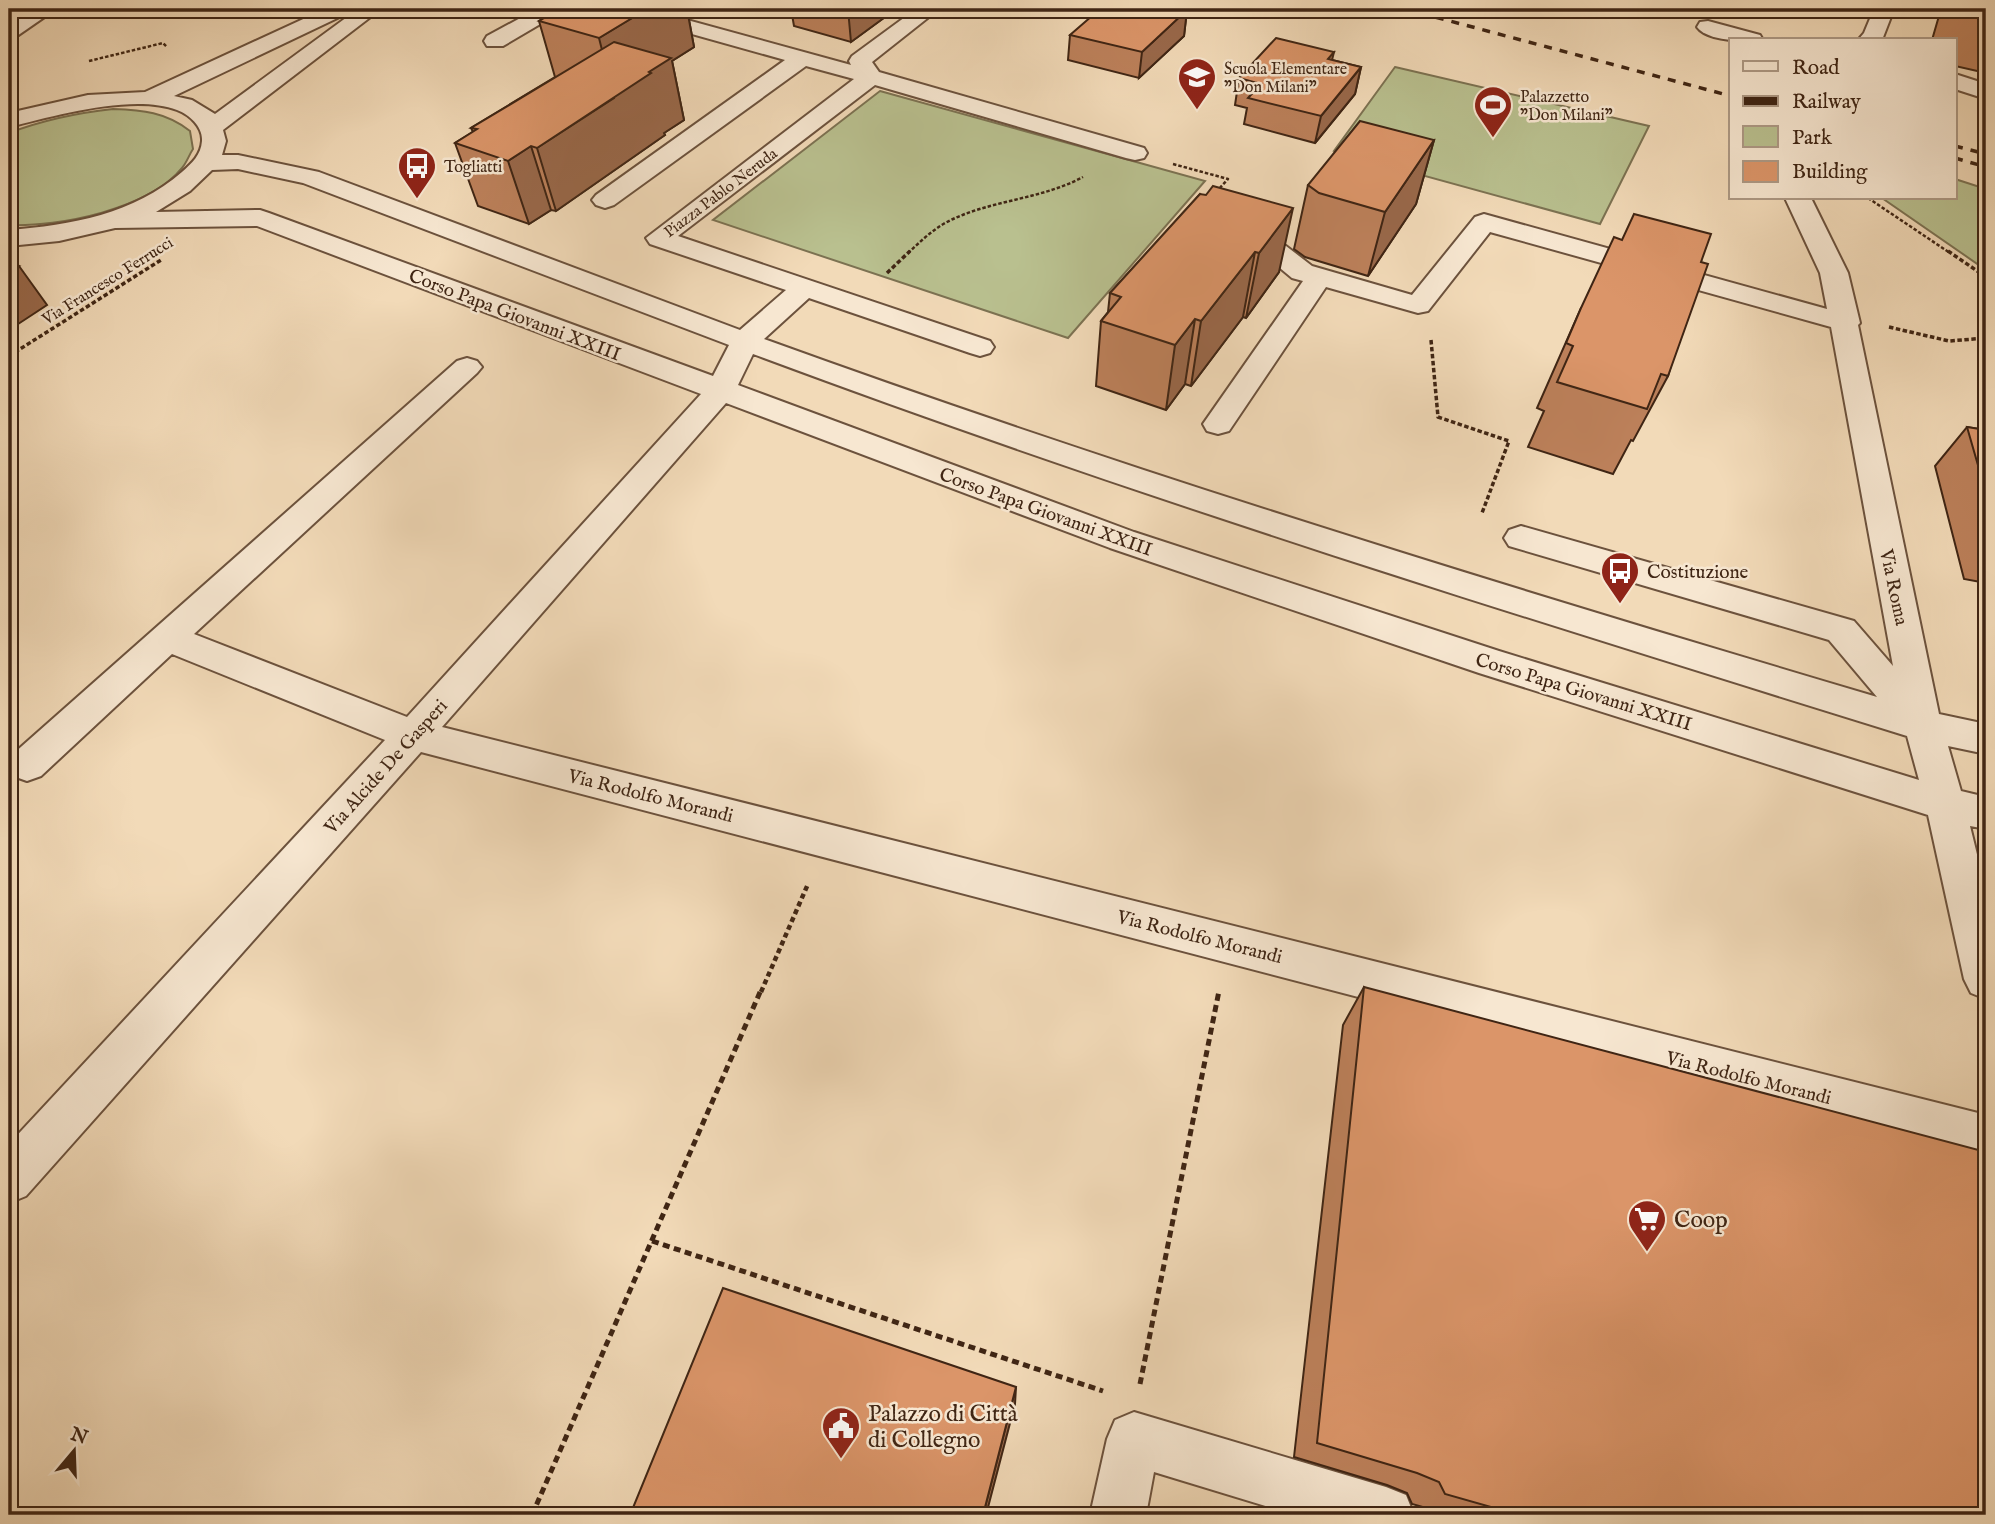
<svg xmlns="http://www.w3.org/2000/svg" width="1995" height="1524" font-family="'IM FELL English',serif">
<rect width="100%" height="100%" fill="#f2dab8"/>
<filter id="stains"><feTurbulence type="fractalNoise" baseFrequency=".00286" numOctaves="4"/><feColorMatrix values="0 0 0 0 .2 0 0 0 0 .09 0 0 0 0 .02 0 0 0 .5 -.17"/></filter>
<radialGradient id="worn" r=".72"><stop offset=".6" stop-color="#630" stop-opacity="0"/><stop offset="1" stop-color="#630" stop-opacity=".3"/></radialGradient>
<g fill="#b9c08f" stroke="#7c7252" stroke-width="2">
<path d="M1395,67L1649,126L1600,224L1334,151Z"/>
<path d="M880,91L1205,181L1068,338L713,220Z"/>
<path d="M113,109C142,110 166,112 190,131L193,149C189,155 187,162 182,168C149,209 59,227 9,225V133C43,120 76,113 113,109Z"/>
<path d="M1955,179L1986,189V270L1882,198H1955Z"/>
</g>
<g fill="none" stroke-linecap="round" stroke-linejoin="round">
<defs>
<g id="minor">
<path d="M31,9H56L17,36L9,37V22Z"/>
<path d="M325,9H351L348,13L174,96L192,100L215,114L358,9H381L223,130L226,141L222,155H238L319,172L740,330L786,290L650,244L646,238L854,79L806,66L614,205L605,208L596,205L592,200L596,195L785,60L617,13L614,9H647L851,65L849,61L852,56L916,9H939L872,62L879,72L1144,148L1147,153L1144,158L1135,160L1126,158L875,85L678,236L990,341L994,347L990,353L980,356L970,353L809,298L764,339C1131,472 1503,586 1877,697L1829,640L1509,546L1504,538L1509,530L1521,526L1854,621L1893,666L1831,327L1490,232L1428,311L1418,313L1326,287L1229,431L1218,434L1207,431L1203,424L1303,281L1292,278L1268,258L1224,245L1220,239L1224,233L1233,231L1286,246L1312,266L1412,295L1475,217L1484,214L1827,309L1820,273L1785,198H1811L1848,273L1860,323L1858,325L1939,714L1986,724V754L1948,746L1961,791L1986,797V829L1970,826L1986,891V999L1971,993L1964,979L1928,815L1479,673L1110,548L726,403L442,727L1986,1115V1161L421,752L26,1196L9,1203V1144L385,740L172,654L41,776L27,781L13,776L9,763L13,754L457,361L467,358L477,361L482,367L477,373L194,634L407,717L701,394L257,226L115,228L59,241L9,246V230C71,225 134,214 182,172C192,163 201,155 202,141C203,127 190,115 177,110C133,93 54,116 9,127V113L88,95L145,92ZM238,169L303,183L729,345L713,376L269,213L260,210L156,212L190,191L212,170ZM753,354C1133,496 1520,616 1907,736L1919,780L1499,651L1134,532L738,385Z"/>
<path d="M537,9H562L559,13L503,46H487L484,41L487,36Z"/>
<path d="M1874,9H1894L1882,40H1858L1864,33Z"/>
<path d="M1708,21L1760,35L1763,40C1746,41 1708,42 1697,27L1700,22Z"/>
<path d="M1955,74L1986,84V99L1955,89Z"/>
<path d="M1134,1412L1386,1487L1406,1495L1414,1515H1295L1154,1472L1146,1515H1090L1107,1439L1115,1420Z"/>
</g>
</defs>
<use href="#minor" stroke="#6c523d" stroke-width="4"/>
<g stroke="#3f2514" stroke-width="2.5" stroke-dasharray="3.5 2" stroke-linecap="butt">
<path d="M89,61L163,43L167,47"/>
<path d="M1173,164L1228,179L1218,190"/>
<path d="M1868,198L1950,253"/>
<path d="M908,253C920,242 932,230 947,222C989,200 1040,200 1083,177"/>
</g>
<g stroke="#3f2514" stroke-width="3.5" stroke-dasharray="4.5 2.5" stroke-linecap="butt">
<path d="M1948,251L1986,277"/>
<path d="M887,273L910,251"/>
<path d="M1889,327L1949,341L1986,338"/>
<path d="M1431,340L1438,417L1509,441L1482,513"/>
<path d="M9,356L161,260"/>
</g>
<path stroke="#3f2514" stroke-width="4.5" stroke-dasharray="5 3.5" stroke-linecap="butt" d="M761,992L808,884"/>
<g stroke="#3f2514" stroke-width="5" stroke-dasharray="7 4.5" stroke-linecap="butt">
<path d="M652,1241L1103,1391"/>
<path d="M1140,1384L1219,991"/>
<path d="M532,1515L761,990"/>
</g>
<use href="#minor" fill="#f7e7d1" fill-rule="evenodd"/>
<g stroke="#3f2514" stroke-width="3.5" stroke-dasharray="8 8" stroke-linecap="butt">
<path d="M1405,9L1731,96"/>
<path d="M1955,146L1986,154"/>
<path d="M1955,158L1986,167"/>
</g>
</g>
<g fill="#bc805a" stroke="#3f2514" stroke-width="2">
<path d="M560,9H687L694,47L672,61L684,120L664,133L665,135L556,211L551,210L529,224L478,206L455,143L473,132L471,128L555,77L539,21Z"/>
<path d="M791,9H896L851,42L794,26Z"/>
<path d="M1941,9H1986V73L1955,66V40H1932Z"/>
<path d="M1187,10L1184,36L1139,78L1068,60L1070,35Z"/>
<path d="M1334,52L1332,60L1361,67L1355,94L1315,143L1244,124L1247,108L1235,105L1239,78Z"/>
<path d="M1434,140L1416,204L1368,276L1305,257L1294,249L1308,185Z"/>
<path d="M1200,194L1279,272L1246,318L1243,317L1191,386L1185,384L1166,410L1096,386L1101,321L1108,312L1110,293Z"/>
<path d="M1701,262L1668,376L1633,441L1631,440L1613,474L1528,447L1544,411L1537,408L1581,308Z"/>
<path d="M1967,427L1986,430V583L1964,579L1935,466Z"/>
<path d="M1364,987L1986,1515H1451L1412,1504L1407,1493L1387,1485L1294,1457L1343,1025Z"/>
</g>
<g fill="#99684a" stroke="#3f2514" stroke-width="2">
<path d="M647,9H687L694,47L672,61L684,120L664,133L665,135L556,211L537,148L614,98L599,38Z"/>
<path d="M848,9H896L851,42Z"/>
<path d="M1187,10L1184,36L1139,78L1142,52Z"/>
<path d="M1361,67L1355,94L1315,143L1321,116Z"/>
<path d="M1434,140L1416,204L1368,276L1385,212Z"/>
<path d="M531,146L551,210L529,224L508,161Z"/>
<path d="M1293,208L1279,272L1246,318L1259,253Z"/>
<path d="M1255,252L1243,317L1191,386L1201,321Z"/>
<path d="M19,266L47,305L9,330V272Z"/>
<path d="M1195,319L1185,384L1166,410L1175,345Z"/>
<path d="M1016,1387L1015,1404L986,1515H983Z"/>
</g>
<g fill="#db9569" stroke="#3f2514" stroke-width="2">
<path d="M560,9H647L599,38L539,21Z"/>
<path d="M1100,9H1181L1187,10L1142,52L1070,35Z"/>
<path d="M1276,38L1334,52L1328,59L1361,67L1321,116L1248,98L1261,84L1239,78Z"/>
<path d="M614,42L671,58L649,72L651,73L537,148L531,146L508,161L455,143L477,129L471,128Z"/>
<path d="M1360,121L1434,140L1385,212L1319,193L1308,185Z"/>
<path d="M1213,186L1293,208L1259,253L1255,252L1201,321L1195,319L1175,345L1101,321L1121,297L1110,293L1200,194L1206,195Z"/>
<path d="M1634,214L1711,234L1701,262L1708,264L1668,376L1661,374L1647,409L1557,382L1573,346L1566,343L1581,308L1614,237L1622,240Z"/>
<path d="M9,263L19,266L9,272Z"/>
<path d="M1967,427L1986,430V493Z"/>
<path d="M1364,987L1986,1152V1515H1519L1445,1494L1439,1482L1417,1473L1317,1443Z"/>
<path d="M723,1288L1016,1387L983,1515H630Z"/>
</g>
<defs>
<symbol id="school-pin" viewBox="-11 -11 22 30"><path d="M0 17L-7.5 6A9.5 9.5 0 1 1 7.5 6Z" fill="#8f2418" stroke="#f7e7d1"/><path d="M0-5L7-2L0 1L-7-2ZM-4 1L0 2.5L4 1V4Q0 6-4 4Z" fill="#fff"/></symbol>
<symbol id="stadium-pin" viewBox="-11 -11 22 30"><path d="M0 17L-7.5 6A9.5 9.5 0 1 1 7.5 6Z" fill="#8f2418" stroke="#f7e7d1"/><path d="M0-5a6.5 5 0 1 0 0 10a6.5 5 0 1 0 0-10ZM-3.5-1.8h7v3.6h-7Z" fill="#fff"/></symbol>
<symbol id="bus-pin" viewBox="-11 -11 22 30"><path d="M0 17L-7.5 6A9.5 9.5 0 1 1 7.5 6Z" fill="#8f2418" stroke="#f7e7d1"/><path d="M-5-6H5V4H4V6H2V4H-2V6H-4V4H-5ZM-3.5-4V0h7V-4ZM-3.5 1.2v1.5H-2V1.2ZM2 1.2v1.5H3.5V1.2Z" fill="#fff"/></symbol>
<symbol id="supermarket-pin" viewBox="-11 -11 22 30"><path d="M0 17L-7.5 6A9.5 9.5 0 1 1 7.5 6Z" fill="#8f2418" stroke="#f7e7d1"/><path d="M-6-5.5h2.5l.6 2H6L4.5 2H-2.5L-4.4-4H-6ZM-1.5 3.2a1.3 1.3 0 1 0 .1 0ZM3 3.2a1.3 1.3 0 1 0 .1 0Z" fill="#fff"/></symbol>
<symbol id="civic-pin" viewBox="-11 -11 22 30"><path d="M0 17L-7.5 6A9.5 9.5 0 1 1 7.5 6Z" fill="#8f2418" stroke="#f7e7d1"/><path d="M-.6-6.5H3V-4.5H.6V-3L4-1V1h2V6H-6V1h2V-1L-.6-3ZM-1.2 2.5V6h2.4V2.5Z" fill="#fff"/></symbol>
</defs>
<g fill-rule="evenodd">
<use href="#school-pin" x="1175" y="55" width="44" height="60"/>
<use href="#stadium-pin" x="1471" y="83" width="44" height="60"/>
<use href="#bus-pin" x="395" y="144" width="44" height="60"/>
<use href="#bus-pin" x="1598" y="549" width="44" height="60"/>
<use href="#supermarket-pin" x="1625" y="1197" width="44" height="60"/>
<use href="#civic-pin" x="819" y="1404" width="44" height="60"/>
</g>
<g text-anchor="middle" stroke-width="5" stroke-linejoin="round" paint-order="stroke">
<g font-size="16" fill="#3f2514" stroke="#f7e7d1" text-anchor="start">
<text x="1224" y="74">Scuola Elementare<tspan x="1224" dy="18">"Don Milani"</tspan></text>
<text x="1520" y="102">Palazzetto<tspan x="1520" dy="18">"Don Milani"</tspan></text>
<text x="444" y="172">Togliatti</text>
</g>
<g font-size="16" fill="#3f2514" stroke="#f7e7d1">
<text transform="translate(720 192) rotate(-37)" y="6">Piazza Pablo Neruda</text>
<text transform="translate(107 280) rotate(-32)" y="6">Via Francesco Ferrucci</text>
</g>
<g font-size="19" fill="#3f2514" stroke="#f7e7d1">
<text transform="translate(515 314) rotate(21)" y="7">Corso Papa Giovanni XXIII</text>
<text transform="translate(1046 511) rotate(20)" y="7">Corso Papa Giovanni XXIII</text>
<text transform="translate(1895 587) rotate(78)" y="7">Via Roma</text>
<text transform="translate(1584 691) rotate(17)" y="7">Corso Papa Giovanni XXIII</text>
<text transform="translate(385 766) rotate(-48)" y="7">Via Alcide De Gasperi</text>
<text transform="translate(651 795) rotate(14)" y="7">Via Rodolfo Morandi</text>
<text transform="translate(1200 936) rotate(14)" y="7">Via Rodolfo Morandi</text>
<text transform="translate(1749 1077) rotate(14)" y="7">Via Rodolfo Morandi</text>
</g>
<g font-size="19" fill="#3f2514" stroke="#f7e7d1" text-anchor="start">
<text x="1647" y="578">Costituzione</text>
</g>
<g font-size="23" fill="#3f2514" stroke="#f7e7d1" text-anchor="start">
<text x="1674" y="1227">Coop</text>
<text x="868" y="1421">Palazzo di Città<tspan x="868" dy="26">di Collegno</tspan></text>
</g>
</g>
<rect width="1995" height="1524" fill="none" stroke="#f2dab8" stroke-width="35"/>
<rect x="10" y="10" width="1974" height="1503" fill="none" stroke="#3f2514" stroke-width="3.5"/>
<rect x="18" y="18" width="1960" height="1489" fill="none" stroke="#3f2514" stroke-width="2"/>
<rect x="1729" y="38" width="228" height="161" fill="#f7e7d1" stroke="#ad9985" stroke-width="2"/>
<rect x="1743" y="61" width="35" height="10" fill="#f7e7d1" stroke="#ad9985" stroke-width="2"/>
<text x="1792" y="74" font-size="21" fill="#3f2514">Road</text>
<rect x="1743" y="96" width="35" height="10" fill="#3f2514" stroke="#ad9985" stroke-width="2"/>
<text x="1792" y="108" font-size="21" fill="#3f2514">Railway</text>
<rect x="1743" y="126" width="35" height="21" fill="#b9c08f" stroke="#ad9985" stroke-width="2"/>
<text x="1792" y="144" font-size="21" fill="#3f2514">Park</text>
<rect x="1743" y="161" width="35" height="21" fill="#db9569" stroke="#ad9985" stroke-width="2"/>
<text x="1792" y="178" font-size="21" fill="#3f2514">Building</text>
<g transform="translate(74 1451) rotate(19)" stroke="#f7e7d1" stroke-width="5" paint-order="stroke">
<path d="M0-5L12 26L0 18L-12 26Z" fill="#3f2514"/>
<text y="-10" font-size="19" font-weight="bold" text-anchor="middle" fill="#3f2514">N</text>
</g>
<rect width="100%" height="100%" filter="url(#stains)"/>
<rect width="100%" height="100%" fill="url(#worn)"/>
</svg>
